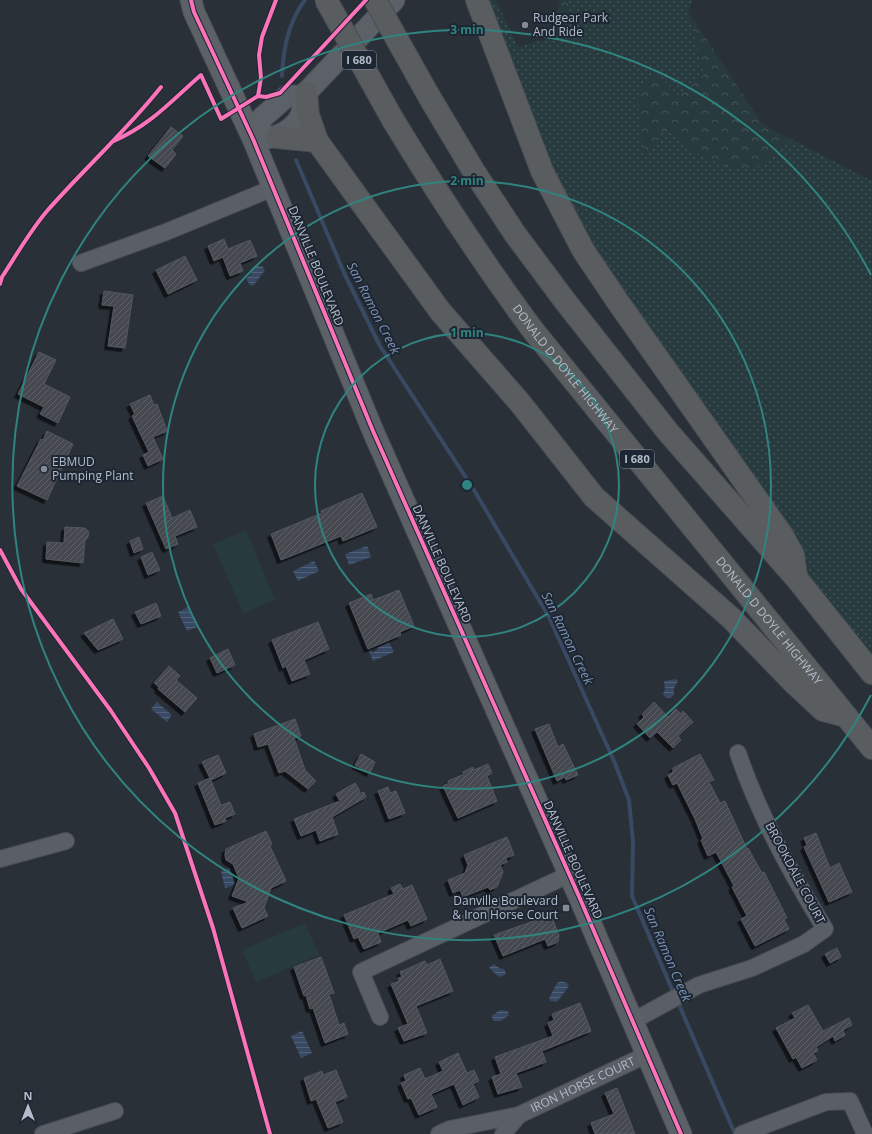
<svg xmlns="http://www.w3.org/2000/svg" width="872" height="1134" font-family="'Open Sans',sans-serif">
<defs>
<pattern id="grass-dots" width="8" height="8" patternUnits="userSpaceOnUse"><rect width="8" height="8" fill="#273a3e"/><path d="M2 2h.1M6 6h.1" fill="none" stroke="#445559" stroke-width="1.8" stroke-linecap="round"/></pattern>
<pattern id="forest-crowns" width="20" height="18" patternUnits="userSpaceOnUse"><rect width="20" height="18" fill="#273a3e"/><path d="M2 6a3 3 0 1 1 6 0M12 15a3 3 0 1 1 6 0" fill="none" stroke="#445559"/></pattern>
<pattern id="water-rules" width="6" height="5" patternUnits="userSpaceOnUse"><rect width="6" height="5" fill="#384963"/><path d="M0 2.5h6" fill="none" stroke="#526178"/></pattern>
<pattern id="building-hatch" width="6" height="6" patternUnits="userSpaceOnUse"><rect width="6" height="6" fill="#444950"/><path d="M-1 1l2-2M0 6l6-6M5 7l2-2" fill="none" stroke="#5d6168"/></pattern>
<filter id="shadow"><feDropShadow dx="-3.5" dy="3.5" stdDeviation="0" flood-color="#0009"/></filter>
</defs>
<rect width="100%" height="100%" fill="#2a3038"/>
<path fill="url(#grass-dots)" d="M477,0H496L518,47L541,40L544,42L553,32L571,16L567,0H693L688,11L704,75L679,96L654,70L645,157L666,127L692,151L756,167L793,140L872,181V673L583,250Z"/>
<g fill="url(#forest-crowns)">
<path d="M560,0H567L571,16L555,20Z"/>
<path d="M688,11L763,125L793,140L756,167L732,169L691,151L667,127L644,157L637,98L654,70L679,96L704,75Z"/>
</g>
<g fill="#273a3e">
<path d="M246,530L275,600L243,613L213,544Z"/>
<path d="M305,923L319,955L256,982L242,950Z"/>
</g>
<g fill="url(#water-rules)">
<path d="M254,266H262L265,270L254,285L251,286L246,279L251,274Z"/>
<path d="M367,546L371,557L349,565L345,554Z"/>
<path d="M314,561L319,571L298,581L293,571Z"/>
<path d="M188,607L197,627L187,631L178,612Z"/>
<path d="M389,642L394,652L373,661L369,651L371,650L372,653L377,650V648Z"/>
<path d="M676,679L678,681L674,688V695L670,698L665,697L663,694L665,689L664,681Z"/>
<path d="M157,702L172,715L167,722L151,709Z"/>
<path d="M230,868L235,885L225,888L221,871Z"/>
<path d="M494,964L499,968L504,969L506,973L505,975L499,977L489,968Z"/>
<path d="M561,981L567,983L569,986L557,1002L550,1001L549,998L557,983Z"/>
<path d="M500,1010L508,1011L509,1015L501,1021H493L492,1016Z"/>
<path d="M302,1031L312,1053L301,1058L291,1036Z"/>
</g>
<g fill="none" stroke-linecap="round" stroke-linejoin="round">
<g stroke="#384963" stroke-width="4">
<path d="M282,76C283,49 288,22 305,0"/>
<path d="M296,160L345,275L380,346L474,490L549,617L614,761L629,800L633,842L632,896L674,994"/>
<path d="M677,1000L735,1134"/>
</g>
</g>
<g fill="url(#building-hatch)" stroke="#52575f" filter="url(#shadow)">
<path d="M171,127L183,136L172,150L176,154L165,168L148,156Z"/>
<path d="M224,239L228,249L250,240L257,256L240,263L243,271L230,276L223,257L214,261L208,246Z"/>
<path d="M185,256L197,280L168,294L156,270Z"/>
<path d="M104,291L133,295L125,348L108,346L114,306L102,305Z"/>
<path d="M39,352L56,360L44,384L70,397L58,423L40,414L44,407L18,394Z"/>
<path d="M150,395L154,405L157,404L167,431L153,437L163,459L148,466L143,455L149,452L132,416L135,414L130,404Z"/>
<path d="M47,431L73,444L47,500L17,486L41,439L43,440Z"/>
<path d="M362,493L377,527L343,541L341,536L281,560L271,534L322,513L321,511Z"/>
<path d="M163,496L172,518L190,510L197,527L175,536L178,544L166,549L146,503Z"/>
<path d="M65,527L85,528L89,532L88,537L85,540L83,563L46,559L47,542L64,543Z"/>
<path d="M139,537L143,549L134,553L130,541Z"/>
<path d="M152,552L160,570L148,575L141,557Z"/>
<path d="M399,590L414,626L400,632L401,635L368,649L349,603L371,594L373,600Z"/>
<path d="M156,603L161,616L141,624L135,612Z"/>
<path d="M113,619L123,639L98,650L84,633Z"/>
<path d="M318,622L329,649L304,660L310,674L292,681L286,666L283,668L272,640Z"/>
<path d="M228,649L235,665L217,673L210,658Z"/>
<path d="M169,666L180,676L176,680L197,698L185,712L158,689L159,687L154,683Z"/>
<path d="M654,702L668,717L676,709L681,714L683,711L693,722L678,736L681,740L673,748L657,732L650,738L637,724L644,717L642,714Z"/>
<path d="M295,719L301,736L294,738L305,770L316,781L308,789L285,771L279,773L268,744L258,747L254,734Z"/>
<path d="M549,724L558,747L563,744L578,775L566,780L565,777L557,781L535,729Z"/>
<path d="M361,754L375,762L370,773L355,765Z"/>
<path d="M700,754L714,780L709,782L720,803L725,801L747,849L748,848L762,873L764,872L787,918L784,919L789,929L755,946L741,919L747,916L732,887L734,886L716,852L708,856L701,840L703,839L695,819L677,783L673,785L668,775L673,772V768Z"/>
<path d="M218,755L226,773L211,780L202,762Z"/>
<path d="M488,764L492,773L487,776L497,801L458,818L443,786L449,783L448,781L464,774L463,772L473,767L474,770Z"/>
<path d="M210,778L221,805L230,802L235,814L225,818L226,821L215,825L198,783Z"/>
<path d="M355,783L360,791L358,794L364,792L366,797L332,817L338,834L320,841L316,830L301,836L294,819L340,801L336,794Z"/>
<path d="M388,787L390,793L396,791L405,813L389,819L378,791Z"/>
<path d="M266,831L272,844L270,846L286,881L271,888L264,908L268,916L242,928L233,908L249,902L232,896L239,878L233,864L226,860L225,855L226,849Z"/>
<path d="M816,833L830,868L839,863L852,892L829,902L804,847L807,845L804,838Z"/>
<path d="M507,837L514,855L506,858L507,862L500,865L503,872L497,887L490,890L488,887L463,897L460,890L453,893L448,880L465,873L468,865L464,855Z"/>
<path d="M400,884L403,889L412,885L427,919L411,926L408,920L378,933L381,942L364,949L358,937L354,939L344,915L394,894L391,888Z"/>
<path d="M551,915L559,935L558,942L548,946L545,939L503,956L494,935Z"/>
<path d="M837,948L841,957L830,963L825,954Z"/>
<path d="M321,957L334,993L329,994L339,1025L344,1023L348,1034L325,1043L313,1008L310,1009L306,995L304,996L294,967Z"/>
<path d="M440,959L453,991L416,1006L427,1033L404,1041L398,1028L408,1024L391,984L399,981L398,978L402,977L400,972L425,961L427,965Z"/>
<path d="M580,1003L591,1031L542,1051L546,1062L516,1073L522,1087L498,1094L492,1077L501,1074L495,1057L553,1036L548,1023L554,1020L552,1014Z"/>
<path d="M808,1005L823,1031L849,1018L852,1025L843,1030L845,1035L835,1041L833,1036L816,1047L818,1051L813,1053L817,1060L802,1068L796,1057L793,1059L776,1028L795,1018L792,1013Z"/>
<path d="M458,1053L467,1073L474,1070L479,1081L473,1084L479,1097L463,1105L454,1084L431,1094L437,1107L419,1115L411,1098L408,1099L401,1083L406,1081L404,1075L420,1068L425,1079L443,1071L439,1062Z"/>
<path d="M336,1070L347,1097L335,1102L343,1122L328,1128L316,1099L311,1101L304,1078L322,1071L323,1075Z"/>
<path d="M617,1088L635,1134H595L591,1123L614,1114L605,1093Z"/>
</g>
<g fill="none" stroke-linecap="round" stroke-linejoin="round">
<defs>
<g id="minor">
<path d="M81,263L166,232L273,188"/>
<path d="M0,859L66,841"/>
<path d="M380,1017L361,972L568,875"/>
<path d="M631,1022L699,985L752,968L804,944L825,929C791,873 759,815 738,753"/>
<path d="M43,1134L115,1111"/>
<path id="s1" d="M439,1134L450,1129L519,1115L646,1055"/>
<path d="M503,1134L519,1115"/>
<path d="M742,1134L826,1102L850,1101L865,1134"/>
</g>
<g id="major">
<path d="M191,0L194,12L253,139L373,431L581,901L681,1134"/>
<path d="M266,138C280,137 298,127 302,112C303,107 303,101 303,96L394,0"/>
<path d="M253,139L262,118L287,96H303"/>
</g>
<g id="highway">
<path d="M477,0L542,171L583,250L618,302L782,535L793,555L796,576"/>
<path d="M306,93L308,115L317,141L361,202L440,311L521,404L594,497L731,618L794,683L823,710L846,716"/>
<path d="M430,98L473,170L515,234L565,301L668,432L797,579L872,673"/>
<path id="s2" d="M393,120C436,191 482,261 532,329L872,748"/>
<path d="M277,137L317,141"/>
</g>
</defs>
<use href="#minor" stroke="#484c53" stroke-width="18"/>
<use href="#major" stroke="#484c55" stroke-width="23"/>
<use href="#highway" stroke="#474c53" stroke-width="24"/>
<use href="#minor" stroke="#5a5e66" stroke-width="16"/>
<use href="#major" stroke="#5c6168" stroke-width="21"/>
<use href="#highway" stroke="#5a5d60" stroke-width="22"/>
<defs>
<g id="highway-bridge">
<path d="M326,0L393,120"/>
<path d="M375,0L430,98"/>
</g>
</defs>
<use href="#highway-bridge" stroke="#474c53" stroke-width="24" stroke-linecap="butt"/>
<use href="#highway-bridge" stroke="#5a5d60" stroke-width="22"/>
<defs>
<g id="cycleway">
<path d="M191,0L194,12L253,139L373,431L581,901L681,1134"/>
<path d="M258,96L261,78L259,55L262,37L276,0"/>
<path d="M114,141C152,124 171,101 201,75L221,119L258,96L266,97L280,93L366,0"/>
<path d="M0,284L2,277C17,254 30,231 47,211C84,169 126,131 161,87"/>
<path d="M0,550L21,589L111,711L149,768L175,813L213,928L270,1134"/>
</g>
</defs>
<use href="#cycleway" stroke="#1d2633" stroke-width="6"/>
<use href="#cycleway" stroke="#fb73b8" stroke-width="4"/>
</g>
<g fill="none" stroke="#308480" stroke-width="2">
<circle cx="467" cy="485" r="152"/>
<circle cx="467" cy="485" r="304"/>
<path d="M871 695A455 455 0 1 1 871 275"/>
</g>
<g fill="#848b96" stroke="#1d2633" stroke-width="1.5">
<circle cx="525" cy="25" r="4"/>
<circle cx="44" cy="469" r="4"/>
<rect x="562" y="904" width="8" height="8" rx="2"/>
</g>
<g text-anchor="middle" stroke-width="4" stroke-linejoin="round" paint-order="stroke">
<g fill="#1d2633" stroke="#878f9c" stroke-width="1">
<rect x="342" y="51" width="34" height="18" rx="3"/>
<rect x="620" y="450" width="34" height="18" rx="3"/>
</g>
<g font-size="11" font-weight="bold" fill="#b4bcc9">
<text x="359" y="64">I 680</text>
<text x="637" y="463">I 680</text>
</g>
<g font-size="12" fill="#b4bcc9" stroke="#1d2633" text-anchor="start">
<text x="533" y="22">Rudgear Park<tspan x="533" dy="14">And Ride</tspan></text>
<text x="52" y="466">EBMUD<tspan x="52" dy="14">Pumping Plant</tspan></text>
<text x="558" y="905" text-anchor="end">Danville Boulevard<tspan x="558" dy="14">&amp; Iron Horse Court</tspan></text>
</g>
<g font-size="12" fill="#b4bcc9" stroke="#1d2633">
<text transform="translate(316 266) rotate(68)" y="4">DANVILLE BOULEVARD</text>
<text dy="4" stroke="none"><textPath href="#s2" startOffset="303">DONALD D DOYLE HIGHWAY</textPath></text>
<text transform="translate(442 564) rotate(66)" y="4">DANVILLE BOULEVARD</text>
<text dy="4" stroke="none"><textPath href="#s2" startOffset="627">DONALD D DOYLE HIGHWAY</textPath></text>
<text transform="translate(573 860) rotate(66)" y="4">DANVILLE BOULEVARD</text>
<text transform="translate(795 873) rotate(62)" y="4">BROOKDALE COURT</text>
<text dy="4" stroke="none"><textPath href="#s1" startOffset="153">IRON HORSE COURT</textPath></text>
</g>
<g font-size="13" font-style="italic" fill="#7c92b1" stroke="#1d2633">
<text transform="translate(374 308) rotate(63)" y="5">San Ramon Creek</text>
<text transform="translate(568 638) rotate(64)" y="5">San Ramon Creek</text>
<text transform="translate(668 954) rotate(67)" y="5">San Ramon Creek</text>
</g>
</g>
<circle cx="467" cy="485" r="6" fill="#308480" stroke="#1d2633" stroke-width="2"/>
<g font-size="12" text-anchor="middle" font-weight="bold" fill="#308480" stroke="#1d2633" stroke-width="4" stroke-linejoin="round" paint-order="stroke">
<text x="467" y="34">3 min</text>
<text x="467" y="185">2 min</text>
<text x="467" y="337">1 min</text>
</g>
<g transform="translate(28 1106)" stroke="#1d2633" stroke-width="3" paint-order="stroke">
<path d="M0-3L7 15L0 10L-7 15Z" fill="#b4bcc9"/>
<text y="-6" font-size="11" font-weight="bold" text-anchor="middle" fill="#b4bcc9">N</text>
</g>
</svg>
